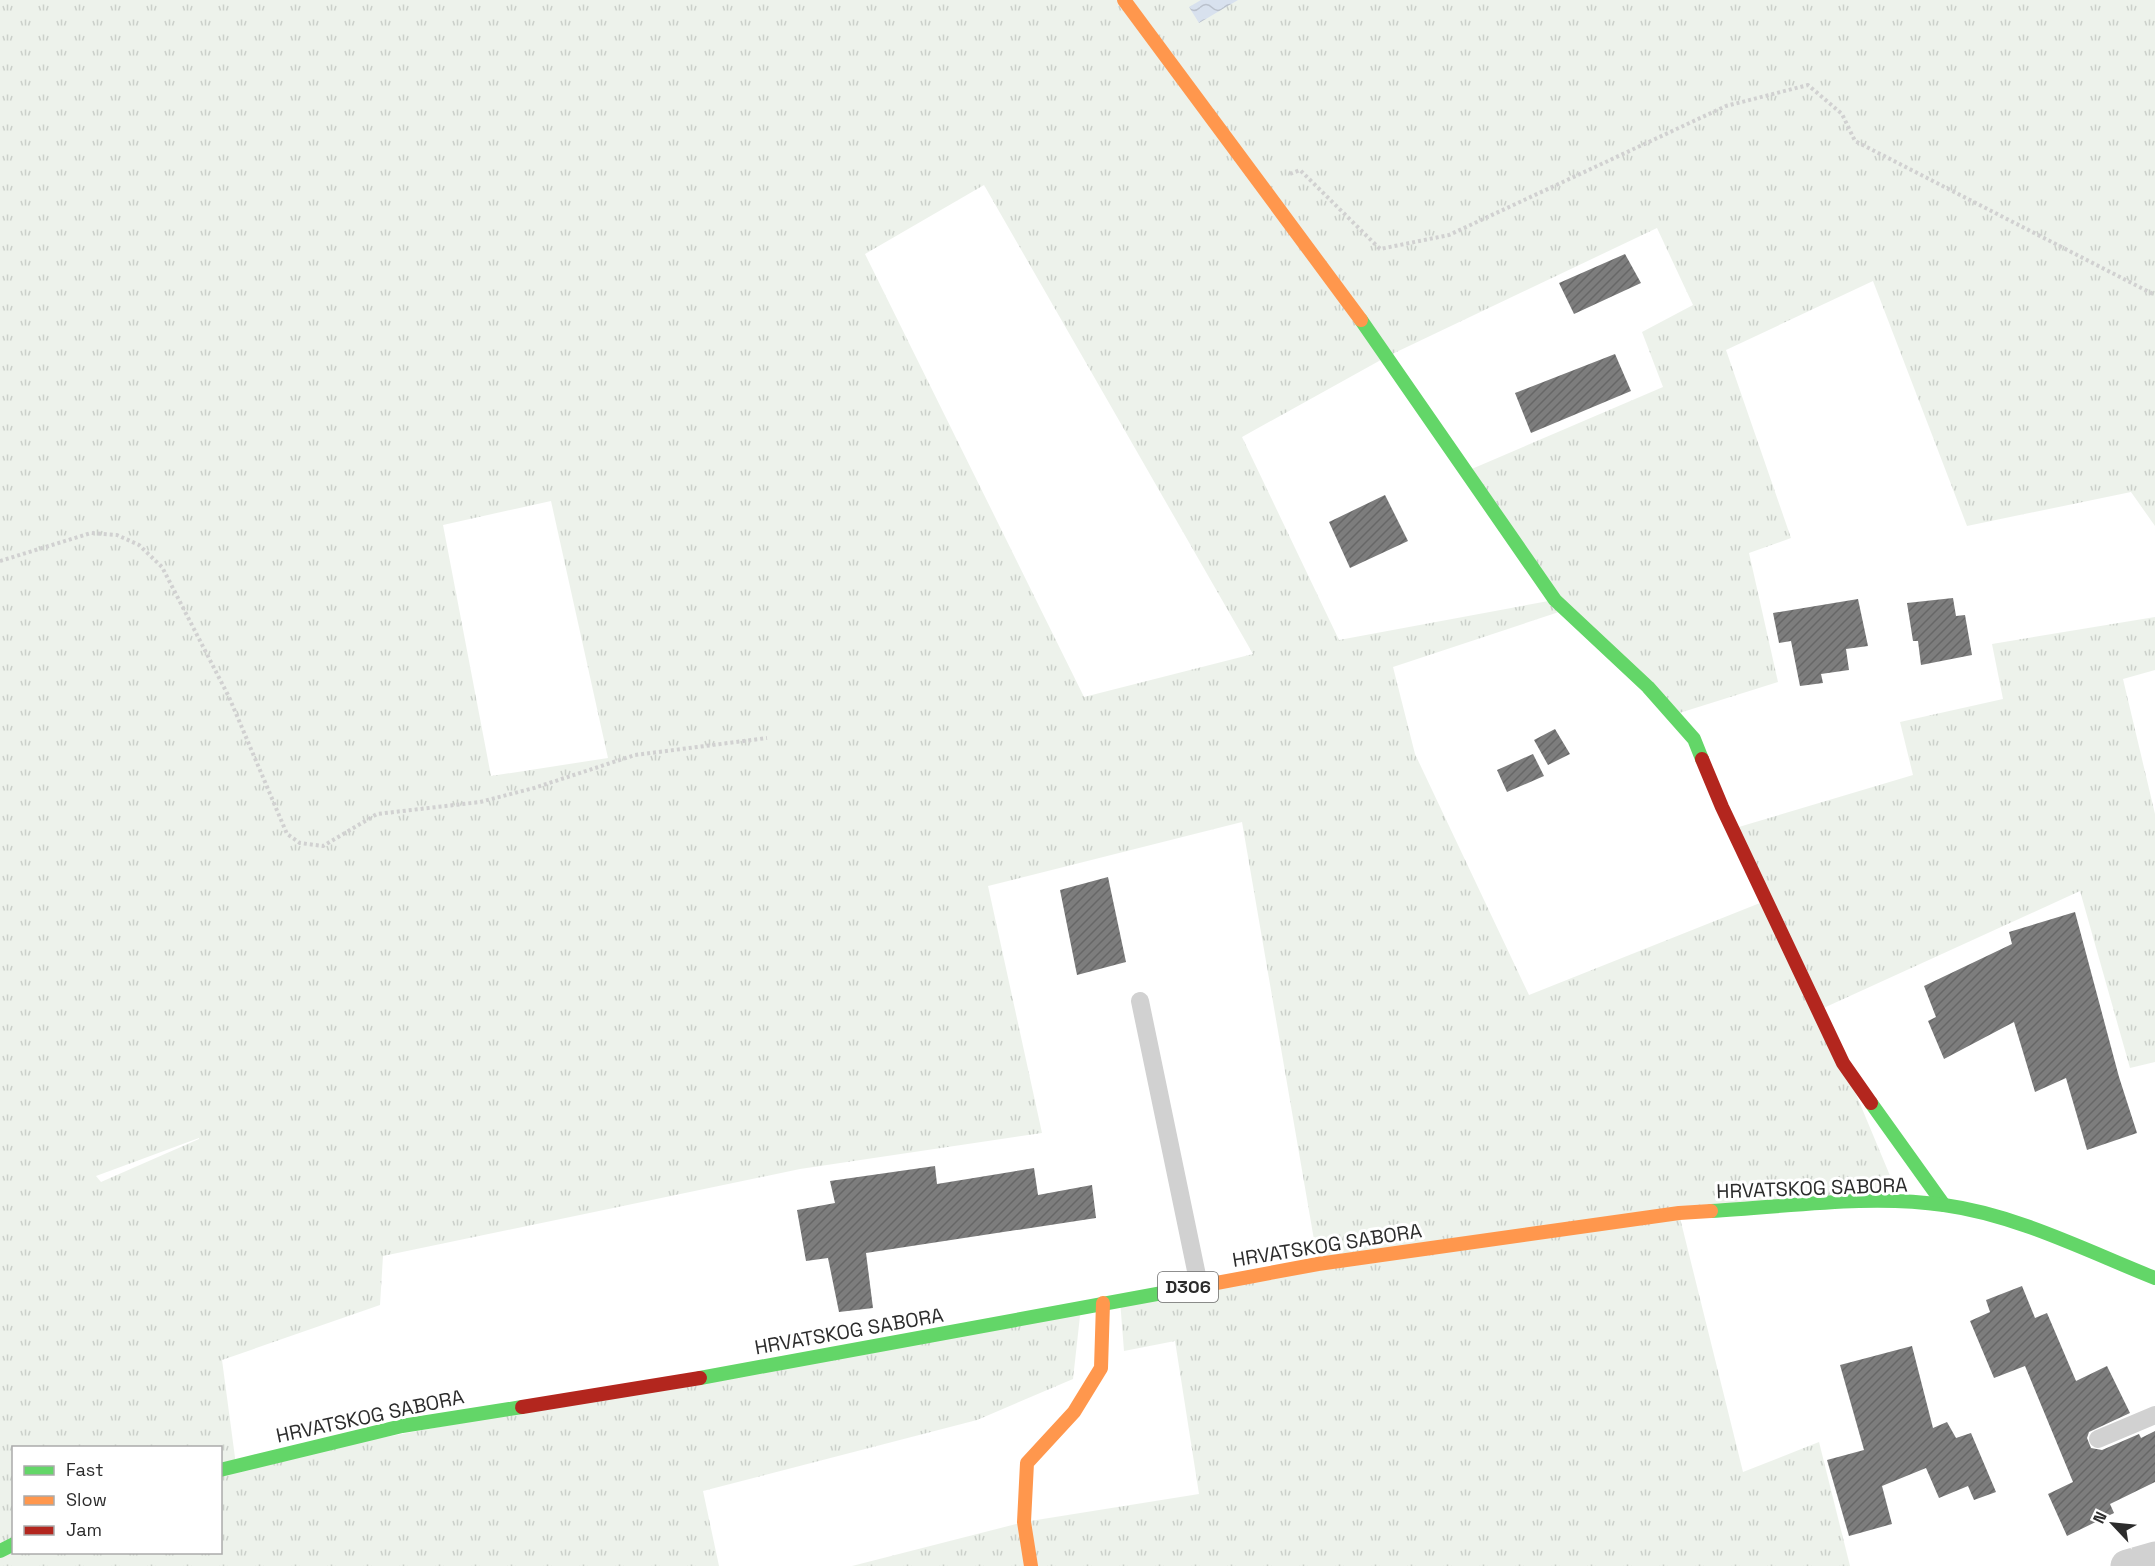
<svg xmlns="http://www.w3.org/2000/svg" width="2155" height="1566" font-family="'Space Grotesk',sans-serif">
<defs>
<pattern id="grass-tufts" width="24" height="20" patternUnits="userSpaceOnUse" patternTransform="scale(1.5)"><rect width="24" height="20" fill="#edf2eb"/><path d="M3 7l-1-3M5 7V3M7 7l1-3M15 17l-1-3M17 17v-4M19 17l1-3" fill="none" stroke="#cbd0ca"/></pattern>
<pattern id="water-waves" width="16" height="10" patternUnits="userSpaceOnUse" patternTransform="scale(1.5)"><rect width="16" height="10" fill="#d8e1ee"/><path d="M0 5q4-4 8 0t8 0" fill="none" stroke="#bac1cc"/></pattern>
<pattern id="building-hatch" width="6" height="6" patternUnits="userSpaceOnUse" patternTransform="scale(1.5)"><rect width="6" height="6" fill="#7d7d7d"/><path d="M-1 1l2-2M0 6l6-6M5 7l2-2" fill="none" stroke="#676767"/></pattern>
</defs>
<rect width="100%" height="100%" fill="#fff"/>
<path fill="url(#grass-tufts)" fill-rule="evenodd" d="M0,0H2155V526L2131,492L1967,526L1873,281L1726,350L1791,538L1749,553L1778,682L1673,715L1565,610L1393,667L1415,754L1529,995L1765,901L1732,829L1913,775L1900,722L2003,699L1992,644L2155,617V670L2123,679L2155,814V1062L2130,1068L2080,891L1817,1011L1843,1063L1901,1202L1679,1214L1743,1472L1819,1442L1850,1566H852L1024,1522L1199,1494L1175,1341L1124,1351L1120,1300L1318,1263L1242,822L988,886L1042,1133L800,1169L383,1256L380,1305L222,1360L236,1465L1081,1307L1073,1379L977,1420L703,1491L719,1566H0ZM984,185L1253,654L1084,697L865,254ZM1657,228L1693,305L1642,332L1663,387L1467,471L1554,600L1339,640L1242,437L1388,356ZM551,501L608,758L491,776L443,525ZM199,1139L101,1182L96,1176L199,1138ZM14,1448H220V1552H14Z"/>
<path fill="url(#water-waves)" d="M1201,0H1238L1199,23L1189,7Z"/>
<g fill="url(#building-hatch)">
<path d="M1625,254L1641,283L1574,314L1559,283Z"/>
<path d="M1615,354L1631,391L1531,433L1515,393Z"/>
<path d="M1385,495L1408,541L1350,568L1329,522Z"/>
<path d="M1953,598L1956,616L1965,615L1972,655L1921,665L1918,641H1913L1907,603Z"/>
<path d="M1858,599L1868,646L1846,649L1849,670L1821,674L1823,683L1800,686L1791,641L1779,643L1773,613Z"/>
<path d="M1555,729L1570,754L1548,765L1534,740Z"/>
<path d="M1533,754L1544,776L1507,792L1497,770Z"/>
<path d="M1108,877L1126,962L1077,975L1060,890Z"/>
<path d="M2075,912L2119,1077L2137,1133L2087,1150L2066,1078L2035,1092L2014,1022L1944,1059L1928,1021L1936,1017L1924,986L2012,944L2009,932Z"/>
<path d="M935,1166L937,1184L1034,1168L1038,1195L1092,1185L1096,1218L866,1253L873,1308L839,1312L828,1258L806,1261L797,1210L835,1203L830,1181Z"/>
<path d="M2022,1286L2035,1318L2047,1313L2076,1381L2107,1366L2130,1413L2089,1432L2087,1438L2091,1448L2102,1450L2139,1434L2141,1438L2155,1431V1482L2110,1504L2114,1513L2067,1536L2048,1494L2073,1482L2025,1366L1994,1378L1970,1321L1990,1312L1986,1300Z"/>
<path d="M1912,1346L1933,1428L1947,1422L1956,1438L1971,1433L1996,1492L1974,1500L1968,1486L1939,1498L1926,1468L1882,1486L1892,1524L1849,1536L1827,1460L1864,1450L1840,1365Z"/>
</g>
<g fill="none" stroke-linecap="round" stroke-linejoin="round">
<g stroke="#d1d1d1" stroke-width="4" stroke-dasharray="3 3" stroke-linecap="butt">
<path d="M1290,174L1300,170L1380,249L1449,235L1726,106L1808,85L1842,114L1855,141L2155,295"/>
<path d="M0,561L91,533L117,535L139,545L162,567L229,697L287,834L300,843L323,846L377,814L480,802L534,788L635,755L767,738"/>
</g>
<g stroke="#d1d1d1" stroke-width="18">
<path d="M1140,1001L1199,1285"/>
<path d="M2098,1439L2155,1415"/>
</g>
<path stroke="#d1d1d1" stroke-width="33" d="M2127,1566L2155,1558"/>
<g stroke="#63d668" stroke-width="14">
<path d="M1361,320L1555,600L1648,687L1694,739L1702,759"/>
<path d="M1871,1103L1944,1205"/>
<path d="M1711,1211C1787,1207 1868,1194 1944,1205C2017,1215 2087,1251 2155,1278"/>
<path d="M700,1378L1195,1287"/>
<path d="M220,1470L402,1426L522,1407"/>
<path d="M0,1551L14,1544"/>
</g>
<g stroke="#ff974d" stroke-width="14">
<path d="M1124,0L1361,320"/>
<path d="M1195,1287L1318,1264L1679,1213L1711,1211"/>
<path d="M1031,1566L1024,1522L1027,1463L1074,1412L1101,1368L1103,1303"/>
</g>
<g stroke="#b3261e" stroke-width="14">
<path d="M1702,759L1722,807L1843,1063L1871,1103"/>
<path d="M522,1407L700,1378"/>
</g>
</g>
<g text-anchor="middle" stroke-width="6" stroke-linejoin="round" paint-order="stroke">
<rect fill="#fff" stroke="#6b6b6b" stroke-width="1.5" x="1158" y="1272" width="60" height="30" rx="4.5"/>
<g font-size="18" font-weight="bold" fill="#2c2c2c">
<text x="1188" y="1293">D306</text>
</g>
<g font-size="20" fill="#2c2c2c" stroke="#fff">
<text transform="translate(1812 1188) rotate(-2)" y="7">HRVATSKOG SABORA</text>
<text transform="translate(1327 1245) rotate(-9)" y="7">HRVATSKOG SABORA</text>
<text transform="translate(849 1331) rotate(-10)" y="7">HRVATSKOG SABORA</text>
<text transform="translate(370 1416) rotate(-12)" y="7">HRVATSKOG SABORA</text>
</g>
</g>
<rect x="12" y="1446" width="210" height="108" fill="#ffffff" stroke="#ababab" stroke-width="1.5"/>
<rect x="24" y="1466" width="30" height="9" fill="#63d668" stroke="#ababab" stroke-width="1.5"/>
<text x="66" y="1476" font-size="18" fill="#2c2c2c">Fast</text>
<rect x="24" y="1496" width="30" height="9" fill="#ff974d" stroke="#ababab" stroke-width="1.5"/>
<text x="66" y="1506" font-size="18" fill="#2c2c2c">Slow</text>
<rect x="24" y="1526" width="30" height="9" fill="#b3261e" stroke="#ababab" stroke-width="1.5"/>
<text x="66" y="1536" font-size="18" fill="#2c2c2c">Jam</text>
<g transform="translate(2113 1524) rotate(296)" stroke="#ffffff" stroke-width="4.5" paint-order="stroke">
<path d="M0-4.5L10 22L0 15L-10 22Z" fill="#2c2c2c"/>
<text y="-9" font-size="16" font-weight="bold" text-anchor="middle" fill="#2c2c2c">N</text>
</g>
</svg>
